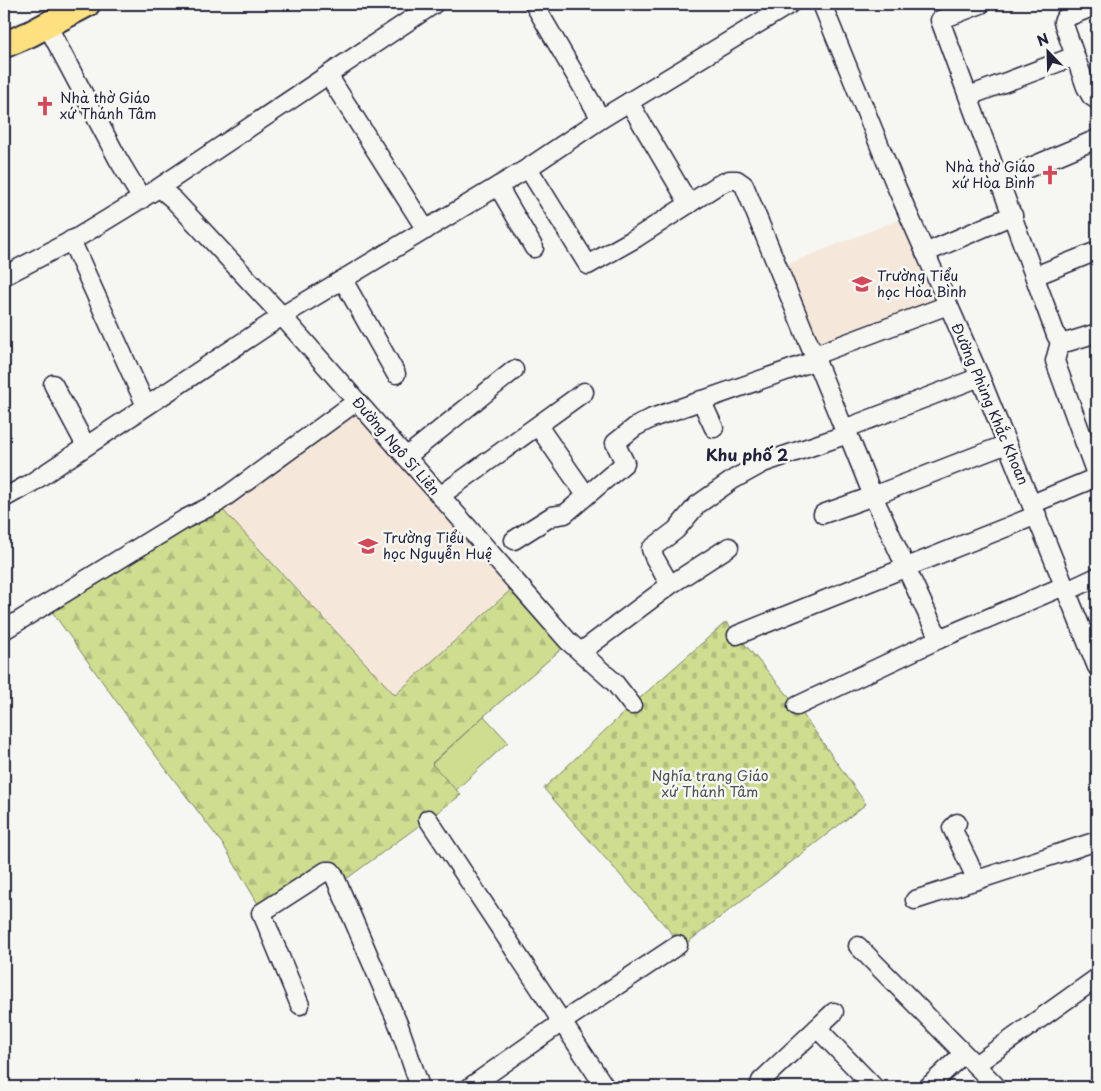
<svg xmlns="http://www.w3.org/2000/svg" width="1101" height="1091" font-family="'Playpen Sans',sans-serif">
<defs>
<pattern id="forest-firs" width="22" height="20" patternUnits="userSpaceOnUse" patternTransform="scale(1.25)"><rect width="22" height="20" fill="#cedd90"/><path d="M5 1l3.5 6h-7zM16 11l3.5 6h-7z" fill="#b1bd7d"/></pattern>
<pattern id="cemetery-stones" width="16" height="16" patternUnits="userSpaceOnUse" patternTransform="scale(1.25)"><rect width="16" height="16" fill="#cedd90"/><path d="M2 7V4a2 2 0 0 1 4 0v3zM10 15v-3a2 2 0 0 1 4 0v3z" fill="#b1bd7d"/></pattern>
</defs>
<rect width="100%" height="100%" fill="#f6f6f2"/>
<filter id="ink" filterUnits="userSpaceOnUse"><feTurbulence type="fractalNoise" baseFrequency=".02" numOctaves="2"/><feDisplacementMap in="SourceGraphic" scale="10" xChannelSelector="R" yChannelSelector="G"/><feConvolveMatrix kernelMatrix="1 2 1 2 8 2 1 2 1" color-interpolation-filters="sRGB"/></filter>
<g filter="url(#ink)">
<g fill="#f5e8da">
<path d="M905,217L942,302L817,350L783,266Z"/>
<path d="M356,407L515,586L395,695L220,507Z"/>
</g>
<path fill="url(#forest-firs)" stroke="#788066" d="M220,507L395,695L515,586L566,645L484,716L432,763L461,795L342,882L337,873L261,909L224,846L147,744L48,606Z"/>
<path fill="url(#cemetery-stones)" stroke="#788066" d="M726,622L797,706L866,804L683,946L545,790L544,788L632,705Z"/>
<path fill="#cedd90" stroke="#788066" d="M484,716L508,742L456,790L432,764Z"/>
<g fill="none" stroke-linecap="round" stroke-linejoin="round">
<defs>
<g id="minor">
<path d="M534,4L601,119"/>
<path d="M822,4L896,186L980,377L1097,667"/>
<path d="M981,4L940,20L1056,335L1060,342L1055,361L1097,477"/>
<path d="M1097,5L1065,18L1063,22L1086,87L1091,96L1097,100"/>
<path d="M47,25L118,159L142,199"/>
<path d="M328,75L426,230"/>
<path d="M969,96L1075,56"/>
<path d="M629,102L689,204"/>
<path d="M528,168L588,265L636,238L718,185L729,180H737L744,185L844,429L848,434L873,496L939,639"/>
<path d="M1000,180L1097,139"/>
<path d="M498,186L534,248"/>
<path d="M160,188L174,200L282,316L568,641L614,682L632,705"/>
<path d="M71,240L146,406"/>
<path d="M925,253L1013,215"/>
<path d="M4,276L80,236L157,189L434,4"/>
<path d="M1035,276L1097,251"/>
<path d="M343,280L396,374"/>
<path d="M1060,342H1068L1097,333"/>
<path d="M815,355L948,305"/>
<path d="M53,384L86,446"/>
<path d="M701,400L714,428"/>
<path d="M538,426L586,495"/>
<path d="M844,429L980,377"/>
<path d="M406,457L514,370"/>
<path d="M440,496L584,392"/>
<path d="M4,498L31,483L282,316L528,168L601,119L790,4"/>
<path d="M1032,504L1097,477"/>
<path d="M823,514L873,496L1007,444"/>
<path d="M514,540L552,516L565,514L625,463L615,443L635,427L652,418L817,360"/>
<path d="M670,585L654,557L651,549L676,530L697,505L734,479L763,463L848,434"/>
<path d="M1067,591L1097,577"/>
<path d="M4,630L185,519L217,503L357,401"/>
<path d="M737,635L1037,515"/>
<path d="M581,652L670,585L729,547"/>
<path d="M797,706L939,639L1064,586"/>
<path d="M428,819L605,1087"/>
<path d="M957,823L952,828L953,830L977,880"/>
<path d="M915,900L1097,841"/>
<path d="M261,913L326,871H331L334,875L399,1026L420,1087"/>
<path d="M263,916L300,1005"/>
<path d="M858,946L997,1087"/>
<path d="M817,1028L874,1087"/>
<path d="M975,1065L1097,978"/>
<path d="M470,1087L562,1022L678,945"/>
<path d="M759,1087L761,1081L834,1012"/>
<path d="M928,1087L963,1054"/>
</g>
<path id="highway" d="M4,45L30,34L87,4"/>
</defs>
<use href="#minor" stroke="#22223b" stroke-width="21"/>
<use href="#highway" stroke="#22223b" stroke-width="29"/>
<use href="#minor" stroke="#f6f6f2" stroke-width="18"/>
<use href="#highway" stroke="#fde080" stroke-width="25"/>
</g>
</g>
<defs>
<symbol id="church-bare" viewBox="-9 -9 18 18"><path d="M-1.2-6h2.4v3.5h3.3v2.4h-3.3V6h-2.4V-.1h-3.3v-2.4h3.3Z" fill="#d1495b" stroke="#f6f6f2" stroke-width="2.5" paint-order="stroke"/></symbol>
<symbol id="school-bare" viewBox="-9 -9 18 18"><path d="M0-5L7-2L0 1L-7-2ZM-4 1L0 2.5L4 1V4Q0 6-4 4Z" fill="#d1495b" stroke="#f6f6f2" stroke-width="2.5" paint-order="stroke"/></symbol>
</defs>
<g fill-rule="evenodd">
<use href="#church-bare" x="31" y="92" width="28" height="28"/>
<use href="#church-bare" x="1036" y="161" width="28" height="28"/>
<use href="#school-bare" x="848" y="270" width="28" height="28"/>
<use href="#school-bare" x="354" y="532" width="28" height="28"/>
</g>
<g text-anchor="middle" stroke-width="5" stroke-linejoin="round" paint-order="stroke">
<g font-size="14" fill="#22223b" stroke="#f6f6f2" text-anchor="start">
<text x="60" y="103">Nhà thờ Giáo<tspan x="60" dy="16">xứ Thánh Tâm</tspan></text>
<text x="1035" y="172" text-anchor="end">Nhà thờ Giáo<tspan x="1035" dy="16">xứ Hòa Bình</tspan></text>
<text x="877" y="281">Trường Tiểu<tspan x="877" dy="16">học Hòa Bình</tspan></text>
<text x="383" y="543">Trường Tiểu<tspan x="383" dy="16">học Nguyễn Huệ</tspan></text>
</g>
<g font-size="14" fill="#22223b" stroke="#f6f6f2">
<text transform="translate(990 404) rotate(67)" y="5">Đường Phùng Khắc Khoan</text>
<text transform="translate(396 446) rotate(49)" y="5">Đường Ngô Sĩ Liên</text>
</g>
<g font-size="14" fill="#4d5150" stroke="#f6f6f2">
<text x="710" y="781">Nghĩa trang Giáo<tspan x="710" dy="16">xứ Thánh Tâm</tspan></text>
</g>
<g font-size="16" font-weight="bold" fill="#22223b" stroke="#f6f6f2">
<text x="747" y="461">Khu phố 2</text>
</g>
</g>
<rect width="1101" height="1091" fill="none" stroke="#f6f6f2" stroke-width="20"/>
<rect x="10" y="10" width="1081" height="1071" fill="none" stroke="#22223b" stroke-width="2" filter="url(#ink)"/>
<g transform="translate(1048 52) rotate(337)" stroke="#f6f6f2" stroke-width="4" paint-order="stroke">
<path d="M0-4L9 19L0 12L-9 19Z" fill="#22223b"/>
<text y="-8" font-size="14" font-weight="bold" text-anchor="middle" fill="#22223b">N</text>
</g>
</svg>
